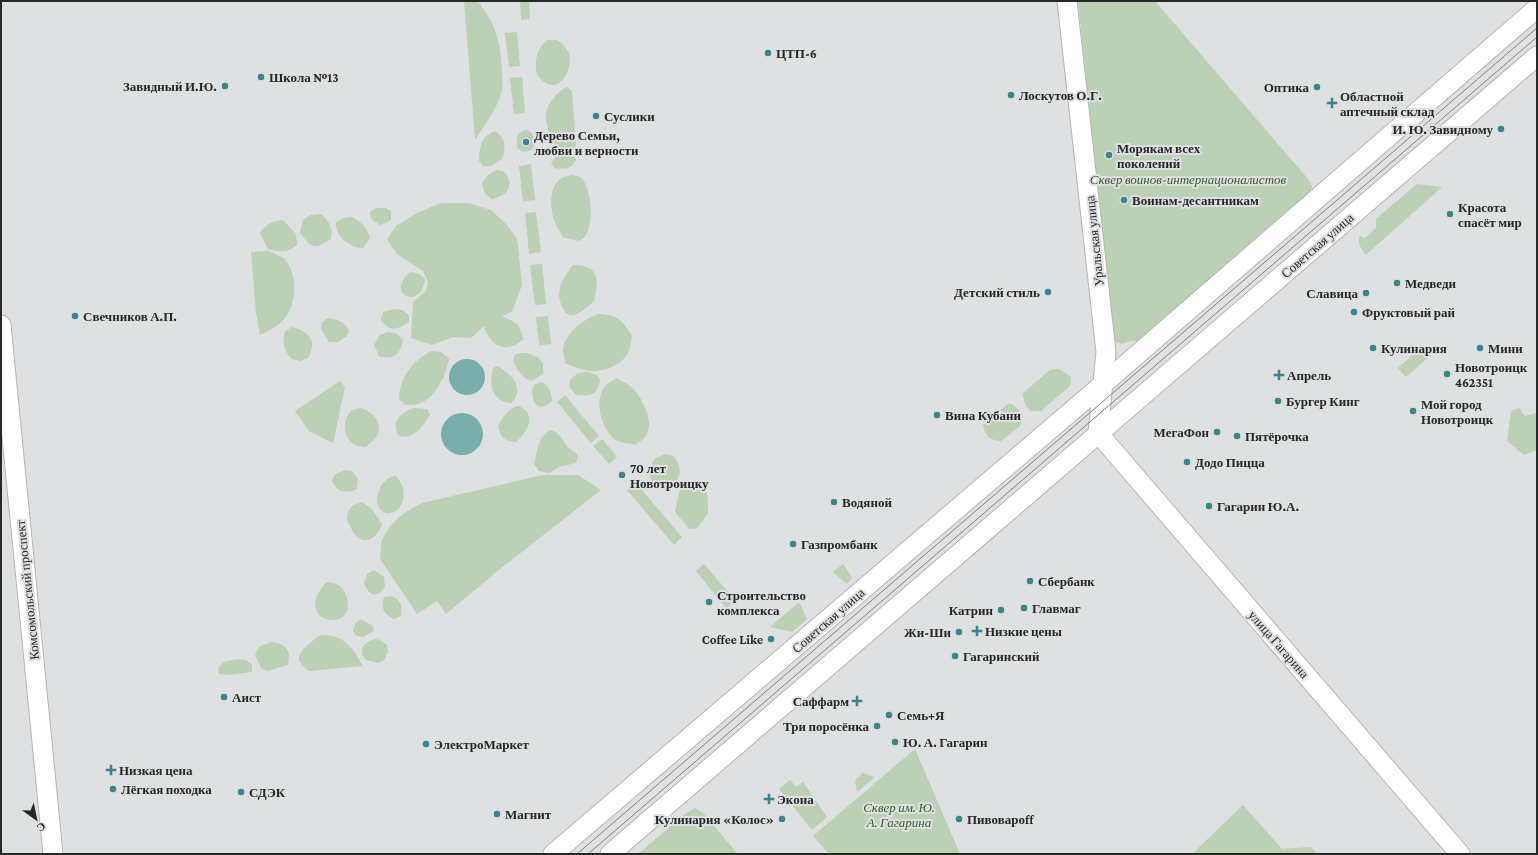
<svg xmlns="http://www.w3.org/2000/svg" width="1538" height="855" font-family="'Crimson Pro',serif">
<rect width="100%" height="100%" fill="#dee0e1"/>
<g fill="#bbd0b4">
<path d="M464,1H477C496,23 501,43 502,72C502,78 503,85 502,91C498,107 484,126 475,140Z"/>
<path d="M520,1H529L530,19L521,20Z"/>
<path d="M1078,1H1155L1308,179L1312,186L1311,195L1138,341H1130L1122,344L1116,342L1113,336Z"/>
<path d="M517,32L520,66L509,67L505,33Z"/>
<path d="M547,40H557C562,43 567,48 569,54C573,69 560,95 543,81C538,77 536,73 536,67C535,56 539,47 547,40Z"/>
<path d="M522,77L525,113L514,114L510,78Z"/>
<path d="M567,87L572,91L576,146L568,152C565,151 562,151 559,150C551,144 543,118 547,109C551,100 558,91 567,87Z"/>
<path d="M525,130C533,131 534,136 535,144C532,152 525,154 518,149C515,140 516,133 525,130Z"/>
<path d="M495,131C506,138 506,147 502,159L491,166H483L479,161C479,148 481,136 495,131Z"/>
<path d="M556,156L575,157L576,160C571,170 564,169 554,168L551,163Z"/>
<path d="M531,164L535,200L523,201L519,166Z"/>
<path d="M496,170L503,171C516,184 508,196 492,199C485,195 483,191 482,183L488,175Z"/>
<path d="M571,175C574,176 578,176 580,177C593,186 595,233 581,240C575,242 568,238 563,237C560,232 557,227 555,222C550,210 548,185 562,178C565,176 569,176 571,175Z"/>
<path d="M1417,184L1442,187L1366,255C1361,248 1357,244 1360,236L1365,238L1376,228V219Z"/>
<path d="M441,203H469L491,210L506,224L517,238L522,285L512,312L502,316C515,323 520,322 523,339C512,351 496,350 488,335C486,333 485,329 484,326L471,338L453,337L432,345L411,338L413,302L426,291L428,282L423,271L397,254L387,239L396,226L417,213Z"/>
<path d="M376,208H386L391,211V220L381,225C374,222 370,220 370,212Z"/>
<path d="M536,212L541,252L529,254L525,213Z"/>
<path d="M321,214C329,222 333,227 331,239C314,250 311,249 300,232L303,220L310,215Z"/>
<path d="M352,217C362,223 367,227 370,238L363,248C350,248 335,237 336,222L343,218Z"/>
<path d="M283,220L296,234L297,245C287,253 281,252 268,249L260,233C266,224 272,221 283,220Z"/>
<path d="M268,251C275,254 284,256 288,264C298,279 296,307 283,320C277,327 268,331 260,335L256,313L251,252Z"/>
<path d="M542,264L546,304L535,305L530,265Z"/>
<path d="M573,265C600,265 599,280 594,301C588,306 581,314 573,315C568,316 565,313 563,308C554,293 563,277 573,265Z"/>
<path d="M411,272L419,274L425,279C421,313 383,292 411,272Z"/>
<path d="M394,309L402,310L409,315V322C397,330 390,332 381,320L383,312Z"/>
<path d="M599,314C618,315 620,319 632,335C631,339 631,343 630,347C627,363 607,371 593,371C583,370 574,367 565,363C565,359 563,354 563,350C565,333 583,319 599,314Z"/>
<path d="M548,316L551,344L539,345L536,317Z"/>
<path d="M328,318C338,320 343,321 349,330L347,336L338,342H329L321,329L322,322Z"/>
<path d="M292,327C309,332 318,341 308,358L300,361L292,359C283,349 282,343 285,331Z"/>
<path d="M388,332L397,334L403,339C402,353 393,361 379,356L374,345L380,335Z"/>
<path d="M1423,346L1431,355L1406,377L1398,368Z"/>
<path d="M431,351L441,352L449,359C446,376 434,401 415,405C412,405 408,405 405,405L399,399C400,376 412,362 431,351Z"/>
<path d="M521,353C530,353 538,356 543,363V374L531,381C521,377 517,370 513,360L515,355Z"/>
<path d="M498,366C512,375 526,389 511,403C491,401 489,385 493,368Z"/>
<path d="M1059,369L1071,377L1070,386L1041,411H1031L1026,406L1022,394L1050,370Z"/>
<path d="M587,372L597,375L600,380C597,396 591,396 576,395L569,386L570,380L578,373Z"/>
<path d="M616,378C621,381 626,383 630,386C641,395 654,420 647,434C645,439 639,442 635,445C629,443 619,443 614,439C601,427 593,399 606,385C609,383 613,380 616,378Z"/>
<path d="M340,381L345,387L333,443L309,431L295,411Z"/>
<path d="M541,382C549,385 552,393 552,401C538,415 528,400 534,385Z"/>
<path d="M565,395L599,436L591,443L557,402Z"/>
<path d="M1009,403C1016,406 1020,410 1023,417L1020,426L1001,441C990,440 985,437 983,425Z"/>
<path d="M519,406C538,415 527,432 516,442C504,441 500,437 498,426C503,417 508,408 519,406Z"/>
<path d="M360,408C373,411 385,424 376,438C373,441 369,444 366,447C362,446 357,446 354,444C343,438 342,420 351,411C353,410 358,409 360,408Z"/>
<path d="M414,408L427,409L430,415C423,426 414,440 399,436C390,421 401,412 414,408Z"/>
<path d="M1519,408L1525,416L1537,413V450L1524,455L1507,441L1511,411Z"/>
<path d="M550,430C559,432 560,436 565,443C568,448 573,451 578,455L577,461L576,463L558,467L550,473L539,471L534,464C538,450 537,438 550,430Z"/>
<path d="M602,439L617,457L609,464L593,446Z"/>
<path d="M666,454L674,456C684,472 680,480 666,490C653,489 651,483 649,471L655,458Z"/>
<path d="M345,470L352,471L358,479L357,489C347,494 336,492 332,481L335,474Z"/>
<path d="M543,475H578L601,490L500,569L446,614L437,601L417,614L380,559C381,553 380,543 383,538C391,521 406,511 422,503Z"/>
<path d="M395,476C411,488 403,516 386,513C371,510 376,479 395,476Z"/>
<path d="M691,482L701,485L707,493L708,501V513L702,522L696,529H689L675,512L680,489Z"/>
<path d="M636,483L682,537L674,545L627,490Z"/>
<path d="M362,502L372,509L382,524C376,542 360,547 351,528C349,524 346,521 347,516C347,512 351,508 353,505Z"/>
<path d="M704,564L735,600L726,608L696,571Z"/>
<path d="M843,564L850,574L852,578L847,584L833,572Z"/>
<path d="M374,570L384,577L385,587L381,592L374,595L369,592L364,584L367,574Z"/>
<path d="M327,582C337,583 343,586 346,595C361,636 287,623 327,582Z"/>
<path d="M392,596C402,601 402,606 401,616L394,619C384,614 380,608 384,597Z"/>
<path d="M799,602L807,619L792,632L770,627Z"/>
<path d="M361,619L373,626L374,631L363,637L356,636L353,631L355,624Z"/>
<path d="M321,635C345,635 352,647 363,666L309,671C294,660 297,654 310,643C314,640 316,637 321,635Z"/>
<path d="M375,639L380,640L387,645L388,652L384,660L378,663L366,660L362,654V647L369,641Z"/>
<path d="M272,642C287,644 291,651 288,665L267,671L261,668L255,654L260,646Z"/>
<path d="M237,659L246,660L252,665V672L228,675L219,674L218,668L224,662Z"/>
<path d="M915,749L960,854H829L813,836Z"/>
<path d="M863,773L875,777L857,792L855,780Z"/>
<path d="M790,780L796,787L803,782L827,817L812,830L779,789Z"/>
<path d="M1243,805L1282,849L1311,847L1317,854H1194L1193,853Z"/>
<path d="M695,808L703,813L738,854H638L685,814Z"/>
</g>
<g fill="#79aead">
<circle cx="467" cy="377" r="18"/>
<circle cx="462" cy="434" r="21"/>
</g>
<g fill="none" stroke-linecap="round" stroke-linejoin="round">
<defs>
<g id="secondary">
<path d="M1067,1L1106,352L1098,433"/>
<path d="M1,325L53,854"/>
<path d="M1098,433L1460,854"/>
<path d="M553,854L1102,385L1537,8"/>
<path d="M610,854L1537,56"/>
</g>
</defs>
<use href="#secondary" stroke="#b4b5b6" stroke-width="21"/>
<use href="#secondary" stroke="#fff" stroke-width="19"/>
<g stroke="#808282" stroke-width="1">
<path d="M577,854L1537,28"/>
<path d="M588,854L1537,37"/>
</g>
</g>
<g fill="#3c838c" stroke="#dee0e1" stroke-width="1.5">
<circle cx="768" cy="53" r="4"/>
<circle cx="261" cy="77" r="4"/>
<circle cx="225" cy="86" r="4"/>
<circle cx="1317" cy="87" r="4"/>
<circle cx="1011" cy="95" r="4"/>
<path d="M1330 97h4v4h4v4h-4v4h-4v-4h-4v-4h4z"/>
<circle cx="596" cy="116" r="4"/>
<circle cx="1501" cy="129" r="4"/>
<circle cx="526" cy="142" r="4"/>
<circle cx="1109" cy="155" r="4"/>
<circle cx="1124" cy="200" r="4"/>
<circle cx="1450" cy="214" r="4"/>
<circle cx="1397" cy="283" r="4"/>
<circle cx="1048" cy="292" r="4"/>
<circle cx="1366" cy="293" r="4"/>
<circle cx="1354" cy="312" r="4"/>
<circle cx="75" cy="316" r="4"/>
<circle cx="1373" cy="348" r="4"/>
<circle cx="1480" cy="348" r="4"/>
<circle cx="1447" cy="374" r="4"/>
<path d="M1277 369h4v4h4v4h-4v4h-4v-4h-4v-4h4z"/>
<circle cx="1278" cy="401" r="4"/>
<circle cx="1413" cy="411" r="4"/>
<circle cx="937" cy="415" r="4"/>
<circle cx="1217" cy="432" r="4"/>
<circle cx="1237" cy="436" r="4"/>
<circle cx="1187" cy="462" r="4"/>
<circle cx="622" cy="475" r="4"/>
<circle cx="834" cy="502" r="4"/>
<circle cx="1209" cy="506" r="4"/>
<circle cx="793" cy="544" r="4"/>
<circle cx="1030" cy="581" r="4"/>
<circle cx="709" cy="602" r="4"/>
<circle cx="1024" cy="608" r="4"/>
<circle cx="1001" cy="610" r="4"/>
<path d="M975 625h4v4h4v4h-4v4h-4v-4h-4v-4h4z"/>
<circle cx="959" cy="632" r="4"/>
<circle cx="771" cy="639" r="4"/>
<circle cx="955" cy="656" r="4"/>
<circle cx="224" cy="697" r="4"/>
<path d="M855 695h4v4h4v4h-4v4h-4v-4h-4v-4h4z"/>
<circle cx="889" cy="715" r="4"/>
<circle cx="877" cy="726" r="4"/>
<circle cx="895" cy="742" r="4"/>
<circle cx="426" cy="744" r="4"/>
<path d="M109 764h4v4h4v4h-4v4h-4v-4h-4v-4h4z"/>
<circle cx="113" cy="789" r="4"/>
<circle cx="241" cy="792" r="4"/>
<path d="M767 793h4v4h4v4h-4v4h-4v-4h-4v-4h4z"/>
<circle cx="497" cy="814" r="4"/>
<circle cx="782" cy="819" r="4"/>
<circle cx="959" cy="819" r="4"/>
</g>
<g text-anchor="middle" stroke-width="4" stroke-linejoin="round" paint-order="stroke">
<g font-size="13" font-weight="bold" fill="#262727" stroke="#dee0e1" text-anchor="start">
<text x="776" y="58">ЦТП-6</text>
<text x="269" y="82">Школа №13</text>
<text x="217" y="91" text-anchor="end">Завидный И.Ю.</text>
<text x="1309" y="92" text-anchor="end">Оптика</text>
<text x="1019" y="100">Лоскутов О.Г.</text>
<text x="1340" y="101">Областной<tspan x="1340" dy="15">аптечный склад</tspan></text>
<text x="604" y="121">Суслики</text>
<text x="1493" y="134" text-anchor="end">И. Ю. Завидному</text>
<text x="534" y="140">Дерево Семьи,<tspan x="534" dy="15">любви и верности</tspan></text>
<text x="1117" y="153">Морякам всех<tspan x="1117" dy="15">поколений</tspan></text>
<text x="1132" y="205">Воинам-десантникам</text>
<text x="1458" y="212">Красота<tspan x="1458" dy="15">спасёт мир</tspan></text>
<text x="1405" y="288">Медведи</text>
<text x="1040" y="297" text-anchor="end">Детский стиль</text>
<text x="1358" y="298" text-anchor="end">Славица</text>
<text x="1362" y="317">Фруктовый рай</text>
<text x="83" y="321">Свечников А.П.</text>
<text x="1381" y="353">Кулинария</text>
<text x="1488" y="353">Мини</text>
<text x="1455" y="372">Новотроицк<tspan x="1455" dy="15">462351</tspan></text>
<text x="1287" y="380">Апрель</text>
<text x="1286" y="406">Бургер Кинг</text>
<text x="1421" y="409">Мой город<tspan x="1421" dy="15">Новотроицк</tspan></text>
<text x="945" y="420">Вина Кубани</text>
<text x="1209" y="437" text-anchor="end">МегаФон</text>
<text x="1245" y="441">Пятёрочка</text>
<text x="1195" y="467">Додо Пицца</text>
<text x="630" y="473">70 лет<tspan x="630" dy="15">Новотроицку</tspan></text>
<text x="842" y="507">Водяной</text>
<text x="1217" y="511">Гагарин Ю.А.</text>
<text x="801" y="549">Газпромбанк</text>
<text x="1038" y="586">Сбербанк</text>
<text x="717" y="600">Строительство<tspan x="717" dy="15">комплекса</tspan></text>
<text x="1032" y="613">Главмаг</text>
<text x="993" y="615" text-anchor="end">Катрин</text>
<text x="985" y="636">Низкие цены</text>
<text x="951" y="637" text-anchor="end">Жи-Ши</text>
<text x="763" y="644" text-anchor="end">Coffee Like</text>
<text x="963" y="661">Гагаринский</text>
<text x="232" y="702">Аист</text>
<text x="849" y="706" text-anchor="end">Саффарм</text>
<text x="897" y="720">Семь+Я</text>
<text x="869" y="731" text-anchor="end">Три поросёнка</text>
<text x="903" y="747">Ю. А. Гагарин</text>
<text x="434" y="749">ЭлектроМаркет</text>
<text x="119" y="775">Низкая цена</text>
<text x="121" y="794">Лёгкая походка</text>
<text x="249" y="797">СДЭК</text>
<text x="777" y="804">Экона</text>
<text x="505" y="819">Магнит</text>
<text x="774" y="824" text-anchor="end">Кулинария «Колос»</text>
<text x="967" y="824">Пивовароff</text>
</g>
<g font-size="13" font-style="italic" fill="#375a29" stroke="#dee0e1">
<text x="1188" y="184">Сквер воинов-интернационалистов</text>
<text x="899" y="812">Сквер им. Ю.<tspan x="899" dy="15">А. Гагарина</tspan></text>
</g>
<g font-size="13" fill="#262727" stroke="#dee0e1">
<text transform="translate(1094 241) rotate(-96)" y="5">Уральская улица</text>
<text transform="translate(1317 245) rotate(-41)" y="5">Советская улица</text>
<text transform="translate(27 590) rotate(-96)" y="5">Комсомольский проспект</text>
<text transform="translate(828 620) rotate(-41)" y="5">Советская улица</text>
<text transform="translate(1279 644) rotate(49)" y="5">улица Гагарина</text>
</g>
</g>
<rect width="1538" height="855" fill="none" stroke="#262727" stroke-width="4"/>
<g transform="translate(36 819) rotate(147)" stroke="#dee0e1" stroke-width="3" paint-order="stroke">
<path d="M0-3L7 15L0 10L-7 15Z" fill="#262727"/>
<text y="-6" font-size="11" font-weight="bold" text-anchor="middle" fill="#262727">С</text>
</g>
</svg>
